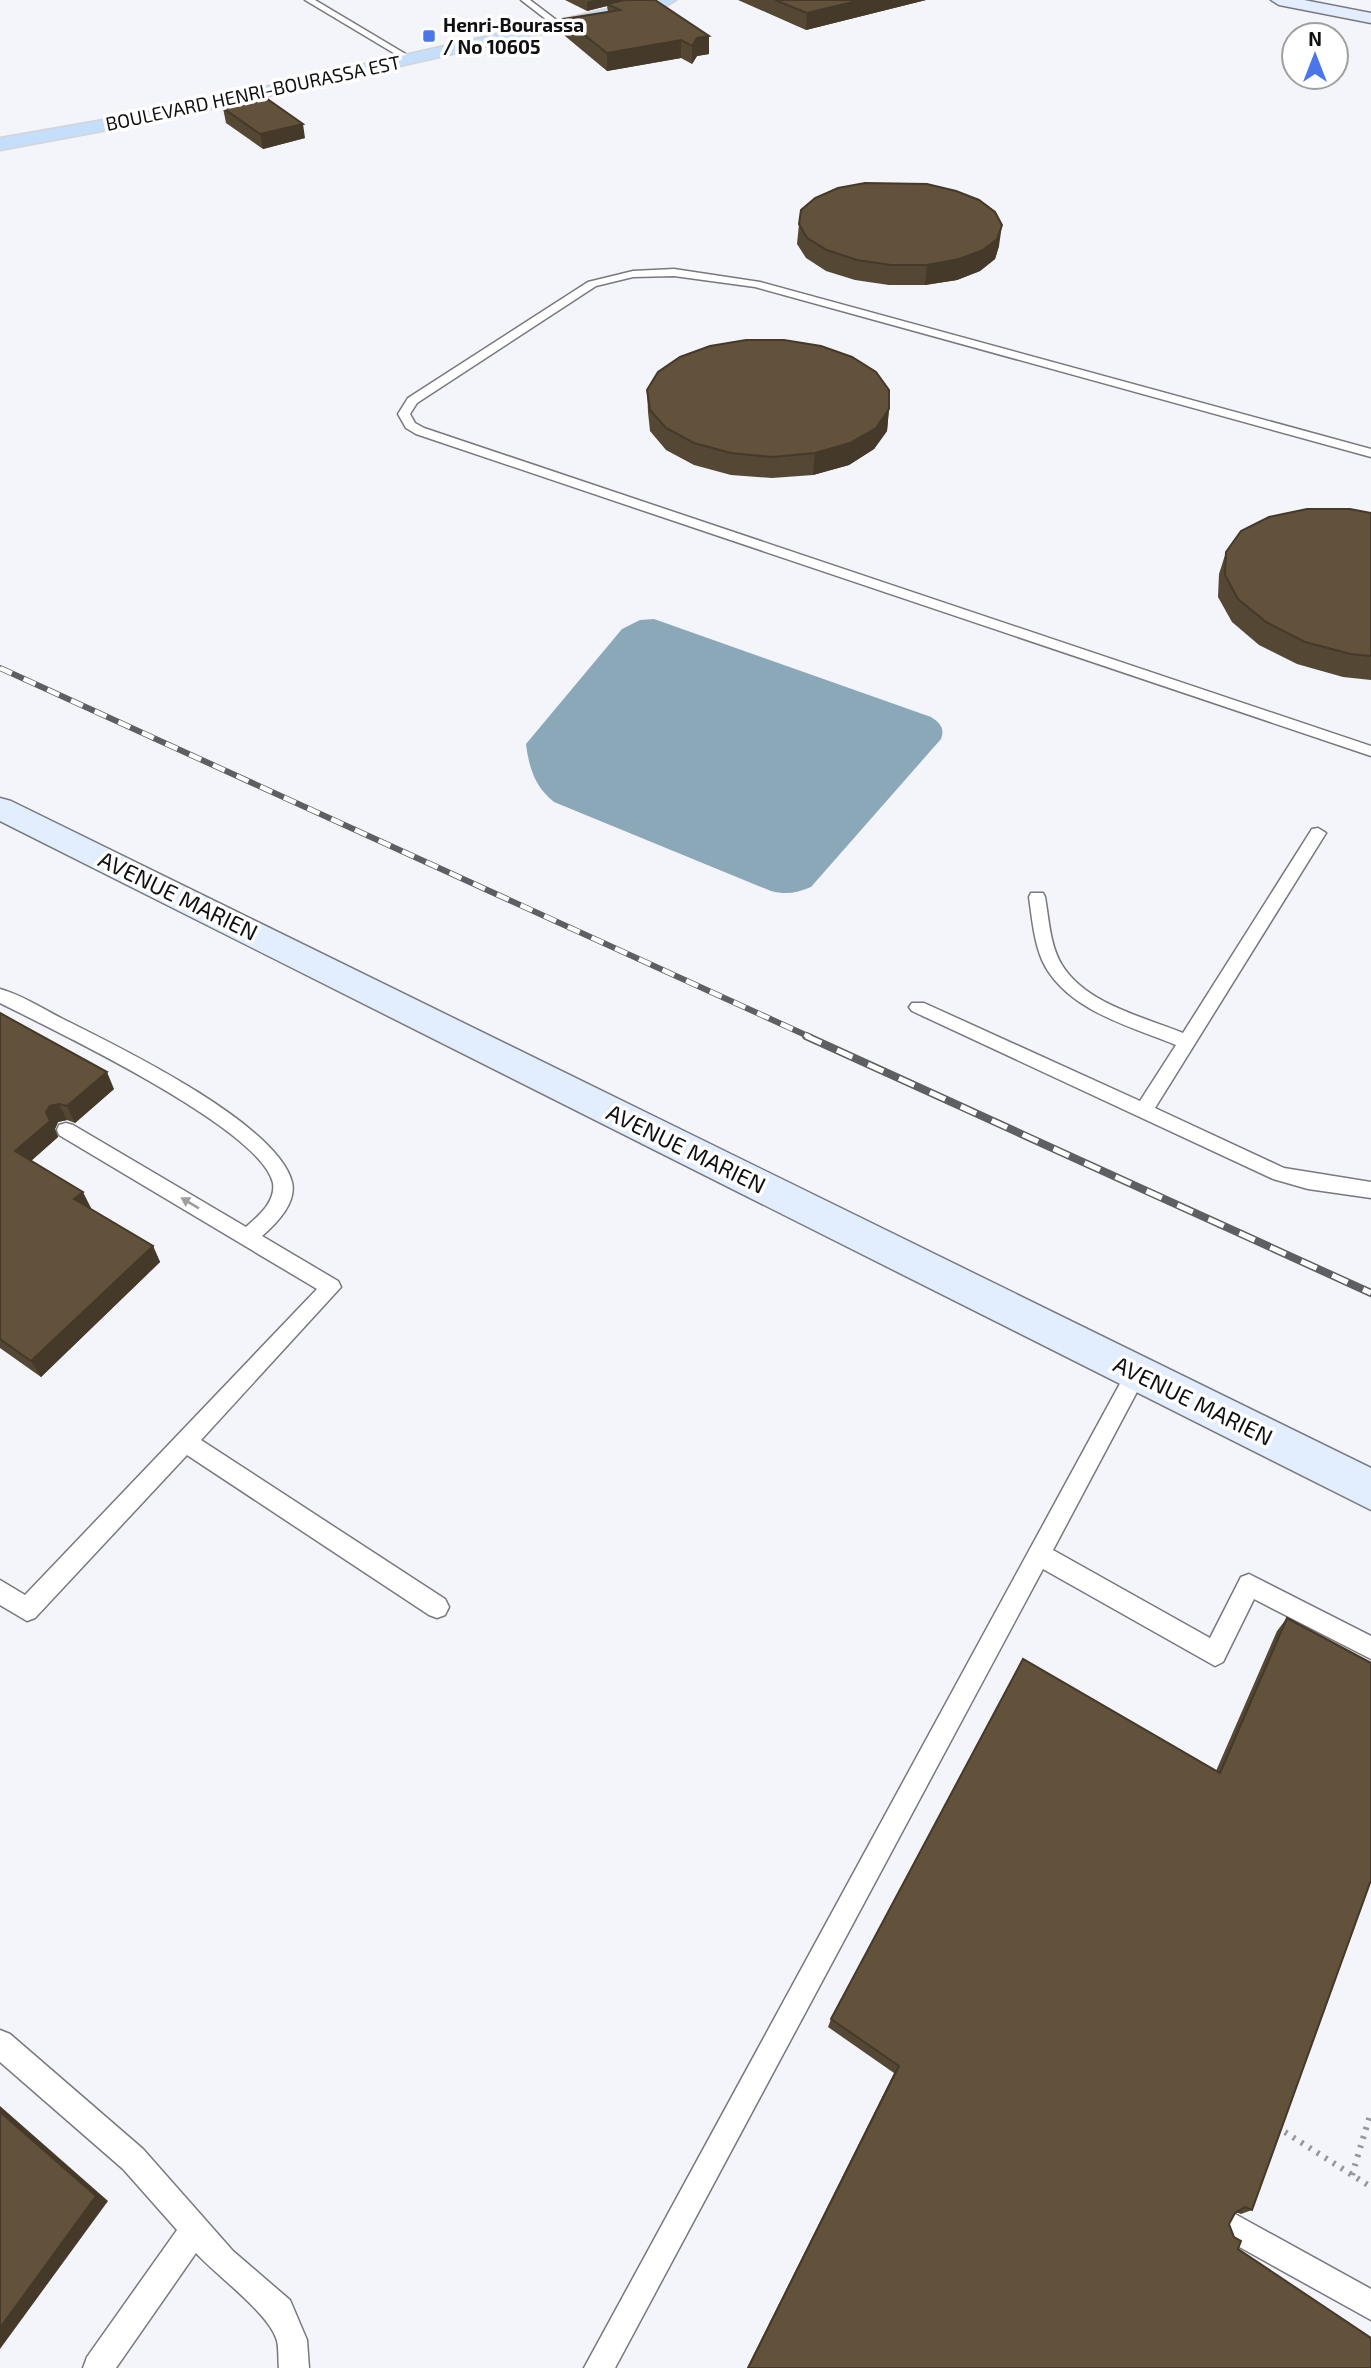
<svg xmlns="http://www.w3.org/2000/svg" width="1371" height="2368" font-family="'Exo 2',sans-serif">
<rect width="100%" height="100%" fill="#f3f5fb"/>
<path fill="#8ba8b9" d="M654,619L931,717C940,723 945,728 941,739L811,887C797,893 786,895 771,891L554,802C535,787 529,768 526,744L622,629L640,620Z"/>
<g fill="none" stroke-linecap="round" stroke-linejoin="round">
<defs>
<g id="lane">
<path d="M305,0H315L414,59L407,61Z"/>
<path d="M521,0H530L563,25L556,27Z"/>
<path d="M674,269L760,282L1371,449V457L755,287L674,276L633,277L596,286L417,403L410,414L415,423L424,428L1371,746V756L416,434L406,428L398,414L408,398L588,282L633,271Z"/>
<path d="M1318,828L1326,833L1155,1108L1284,1168L1371,1182V1198L1308,1189L1273,1179L912,1011L909,1007L912,1003H924L1140,1101L1176,1045C1130,1026 1065,1010 1042,960C1034,941 1032,918 1029,897L1031,893H1043L1045,897C1049,919 1050,946 1062,965C1086,1004 1144,1017 1183,1033L1312,829Z"/>
<path d="M0,989C22,995 43,1009 63,1019C117,1046 277,1123 292,1182C297,1203 276,1224 262,1236L338,1281L341,1287L201,1440L445,1599L449,1607L445,1615L437,1618L429,1615L187,1455L35,1618L27,1621L0,1605V1580L25,1595L317,1289L59,1135L57,1130L59,1125L66,1123L73,1125L246,1227C258,1216 276,1202 273,1183C261,1128 53,1030 0,1003Z"/>
<path d="M1136,1364L1143,1367L1147,1373L1053,1550L1210,1638L1241,1577L1249,1574L1371,1636V1659L1254,1599L1223,1662L1215,1666L1043,1569L615,2368H584L1129,1367Z"/>
<path d="M0,2030L10,2034L143,2149L233,2251L290,2300L307,2340L309,2368H279C278,2359 279,2349 277,2341C270,2314 217,2276 196,2253L116,2368H83L87,2357L177,2230L123,2169L0,2062Z"/>
<path d="M1235,2214L1371,2289V2320L1225,2239L1220,2229L1225,2219Z"/>
</g>
<g id="secondary">
<path d="M1271,0H1304L1371,13V23L1279,5Z"/>
<path d="M0,798L11,801L1371,1468V1510L0,821Z"/>
</g>
<path id="primary" d="M647,0H676L668,5L172,118L0,150V138L172,108Z"/>
</defs>
<use href="#lane" stroke="#78797f" stroke-width="3"/>
<use href="#secondary" stroke="#78797f" stroke-width="3"/>
<use href="#primary" stroke="#d4d4d4" stroke-width="3"/>
<g stroke="#95969a" stroke-width="6" stroke-dasharray="2.5 7" stroke-linecap="butt">
<path d="M1277,2127L1371,2187"/>
<path d="M1352,2175L1371,2112"/>
</g>
<use href="#lane" fill="#fff" fill-rule="evenodd"/>
<use href="#secondary" fill="#e2eefe" fill-rule="evenodd"/>
<use href="#primary" fill="#c5defc" fill-rule="evenodd"/>
<defs>
<path id="rail-far1" d="M0,668L810,1037"/>
<path id="rail" d="M806,1036L1371,1293"/>
</defs>
<use href="#rail-far1" stroke="#5e5f62" stroke-width="6"/>
<use href="#rail" stroke="#5e5f62" stroke-width="8"/>
<use href="#rail-far1" stroke="#fff" stroke-width="4.5" stroke-dasharray="13" stroke-linecap="butt"/>
<use href="#rail" stroke="#fff" stroke-width="5" stroke-dasharray="17" stroke-linecap="butt"/>
</g>
<g fill="#544733">
<path d="M565,0H655L709,54L697,56L692,64L681,58L607,71L565,36L564,19L608,12L607,6L587,11Z"/>
<path d="M738,0H926L806,30Z"/>
<path d="M223,108L305,138L263,149L226,123Z"/>
<path d="M799,224L999,246L995,259L980,271L957,280L925,285H889L855,280L826,271L806,258L797,244Z"/>
<path d="M647,390L889,409L887,431L874,449L849,465L813,475L772,478L731,475L694,465L666,450L650,431L648,412Z"/>
<path d="M1371,513V680L1343,677L1297,664L1259,645L1232,622L1218,597L1219,574L1226,552Z"/>
<path d="M0,1013L114,1089L75,1123L67,1120L58,1122L55,1129L58,1137L31,1161L90,1209L153,1246L160,1262L41,1377L0,1348Z"/>
<path d="M1287,1618L1252,2210L1241,2214L1235,2212L1229,2224L1238,2249L1371,2368H747L894,2073L828,2027L831,2019L1216,1771L1277,1631Z"/>
</g>
<g fill="#453929">
<path d="M595,0H631L607,4V6L587,11V2Z"/>
<path d="M861,0H926L806,30L807,13Z"/>
<path d="M709,36V54L697,56L692,64V46L697,38Z"/>
<path d="M681,40V58L607,71V53Z"/>
<path d="M303,124L305,138L263,149L260,134Z"/>
<path d="M1002,225L999,246L995,259L980,271L957,280L925,285L927,265Z"/>
<path d="M889,409L887,431L874,449L849,465L813,475L815,453Z"/>
<path d="M107,1072L114,1089L75,1123L67,1106Z"/>
<path d="M59,1104L67,1120L58,1122L55,1129L58,1137L23,1168L15,1151L46,1112L50,1106Z"/>
<path d="M83,1192L91,1208L83,1216L74,1199Z"/>
<path d="M153,1246L160,1262L41,1377L31,1361Z"/>
<path d="M0,2106L108,2201L0,2349Z"/>
</g>
<g fill="#62523b" stroke="#453929" stroke-width="2">
<path d="M625,0H655L709,36L697,38L692,46L681,40L607,53L564,19L620,10L607,4Z"/>
<path d="M775,0H861L807,13Z"/>
<path d="M266,98L303,124L260,134L223,108Z"/>
<path d="M865,183L927,184L956,191L979,200L995,212L1002,225L997,239L983,250L959,259L927,265H891L857,260L827,250L807,238L799,224L801,210L815,198L838,188Z"/>
<path d="M746,340H784L821,346L852,357L876,372L889,390V409L876,428L850,443L815,453L773,457L731,453L694,443L666,428L650,410L647,390L658,372L680,357L710,346Z"/>
<path d="M1307,509H1350L1371,513V656L1351,654L1305,642L1266,622L1238,599L1225,575L1226,552L1241,531L1269,517Z"/>
<path d="M0,1013L107,1072L67,1106L59,1104L50,1106L46,1112L50,1121L15,1151L83,1192L74,1199L153,1246L31,1361L0,1339Z"/>
<path d="M1287,1618L1371,1663V1880L1252,2210L1245,2207L1235,2213L1229,2224L1234,2237L1241,2241L1238,2249L1371,2338V2368H748L899,2066L831,2019L1023,1659L1220,1773Z"/>
<path d="M0,2112L96,2196L0,2328Z"/>
</g>
<defs><path id="oneway-solid" d="M-6-.8H1V-3.2L6.5 0L1 3.2V.8H-6Z" transform="scale(1.75)"/></defs>
<use fill="#9f9fa0" href="#oneway-solid" transform="translate(190 1203) rotate(-149)"/>
<rect fill="#4a76e9" stroke="#fff" stroke-width="2.5" x="422" y="29" width="14" height="14" rx="3.5"/>
<g text-anchor="middle" stroke-width="7" stroke-linejoin="round" paint-order="stroke">
<g font-size="19" font-weight="bold" fill="#101012" stroke="#fff" text-anchor="start">
<text x="443" y="32">Henri-Bourassa<tspan x="443" dy="22">/ No 10605</tspan></text>
</g>
<g font-size="19" fill="#101012" stroke="#fff">
<text transform="translate(253 93) rotate(-12)" y="7">BOULEVARD HENRI-BOURASSA EST</text>
</g>
<g font-size="23" fill="#101012" stroke="#fff">
<text transform="translate(178 896) rotate(26)" y="8">AVENUE MARIEN</text>
<text transform="translate(686 1149) rotate(26)" y="8">AVENUE MARIEN</text>
<text transform="translate(1193 1401) rotate(26)" y="8">AVENUE MARIEN</text>
</g>
</g>
<g transform="translate(1315 56)"><circle r="33" fill="#ffffff" stroke="#9f9fa0" stroke-width="2"/>
<path d="M0-5L12 26L0 18L-12 26Z" fill="#4a76e9"/>
<text y="-10" font-size="19" font-weight="bold" text-anchor="middle" fill="#101012">N</text>
</g>
</svg>
